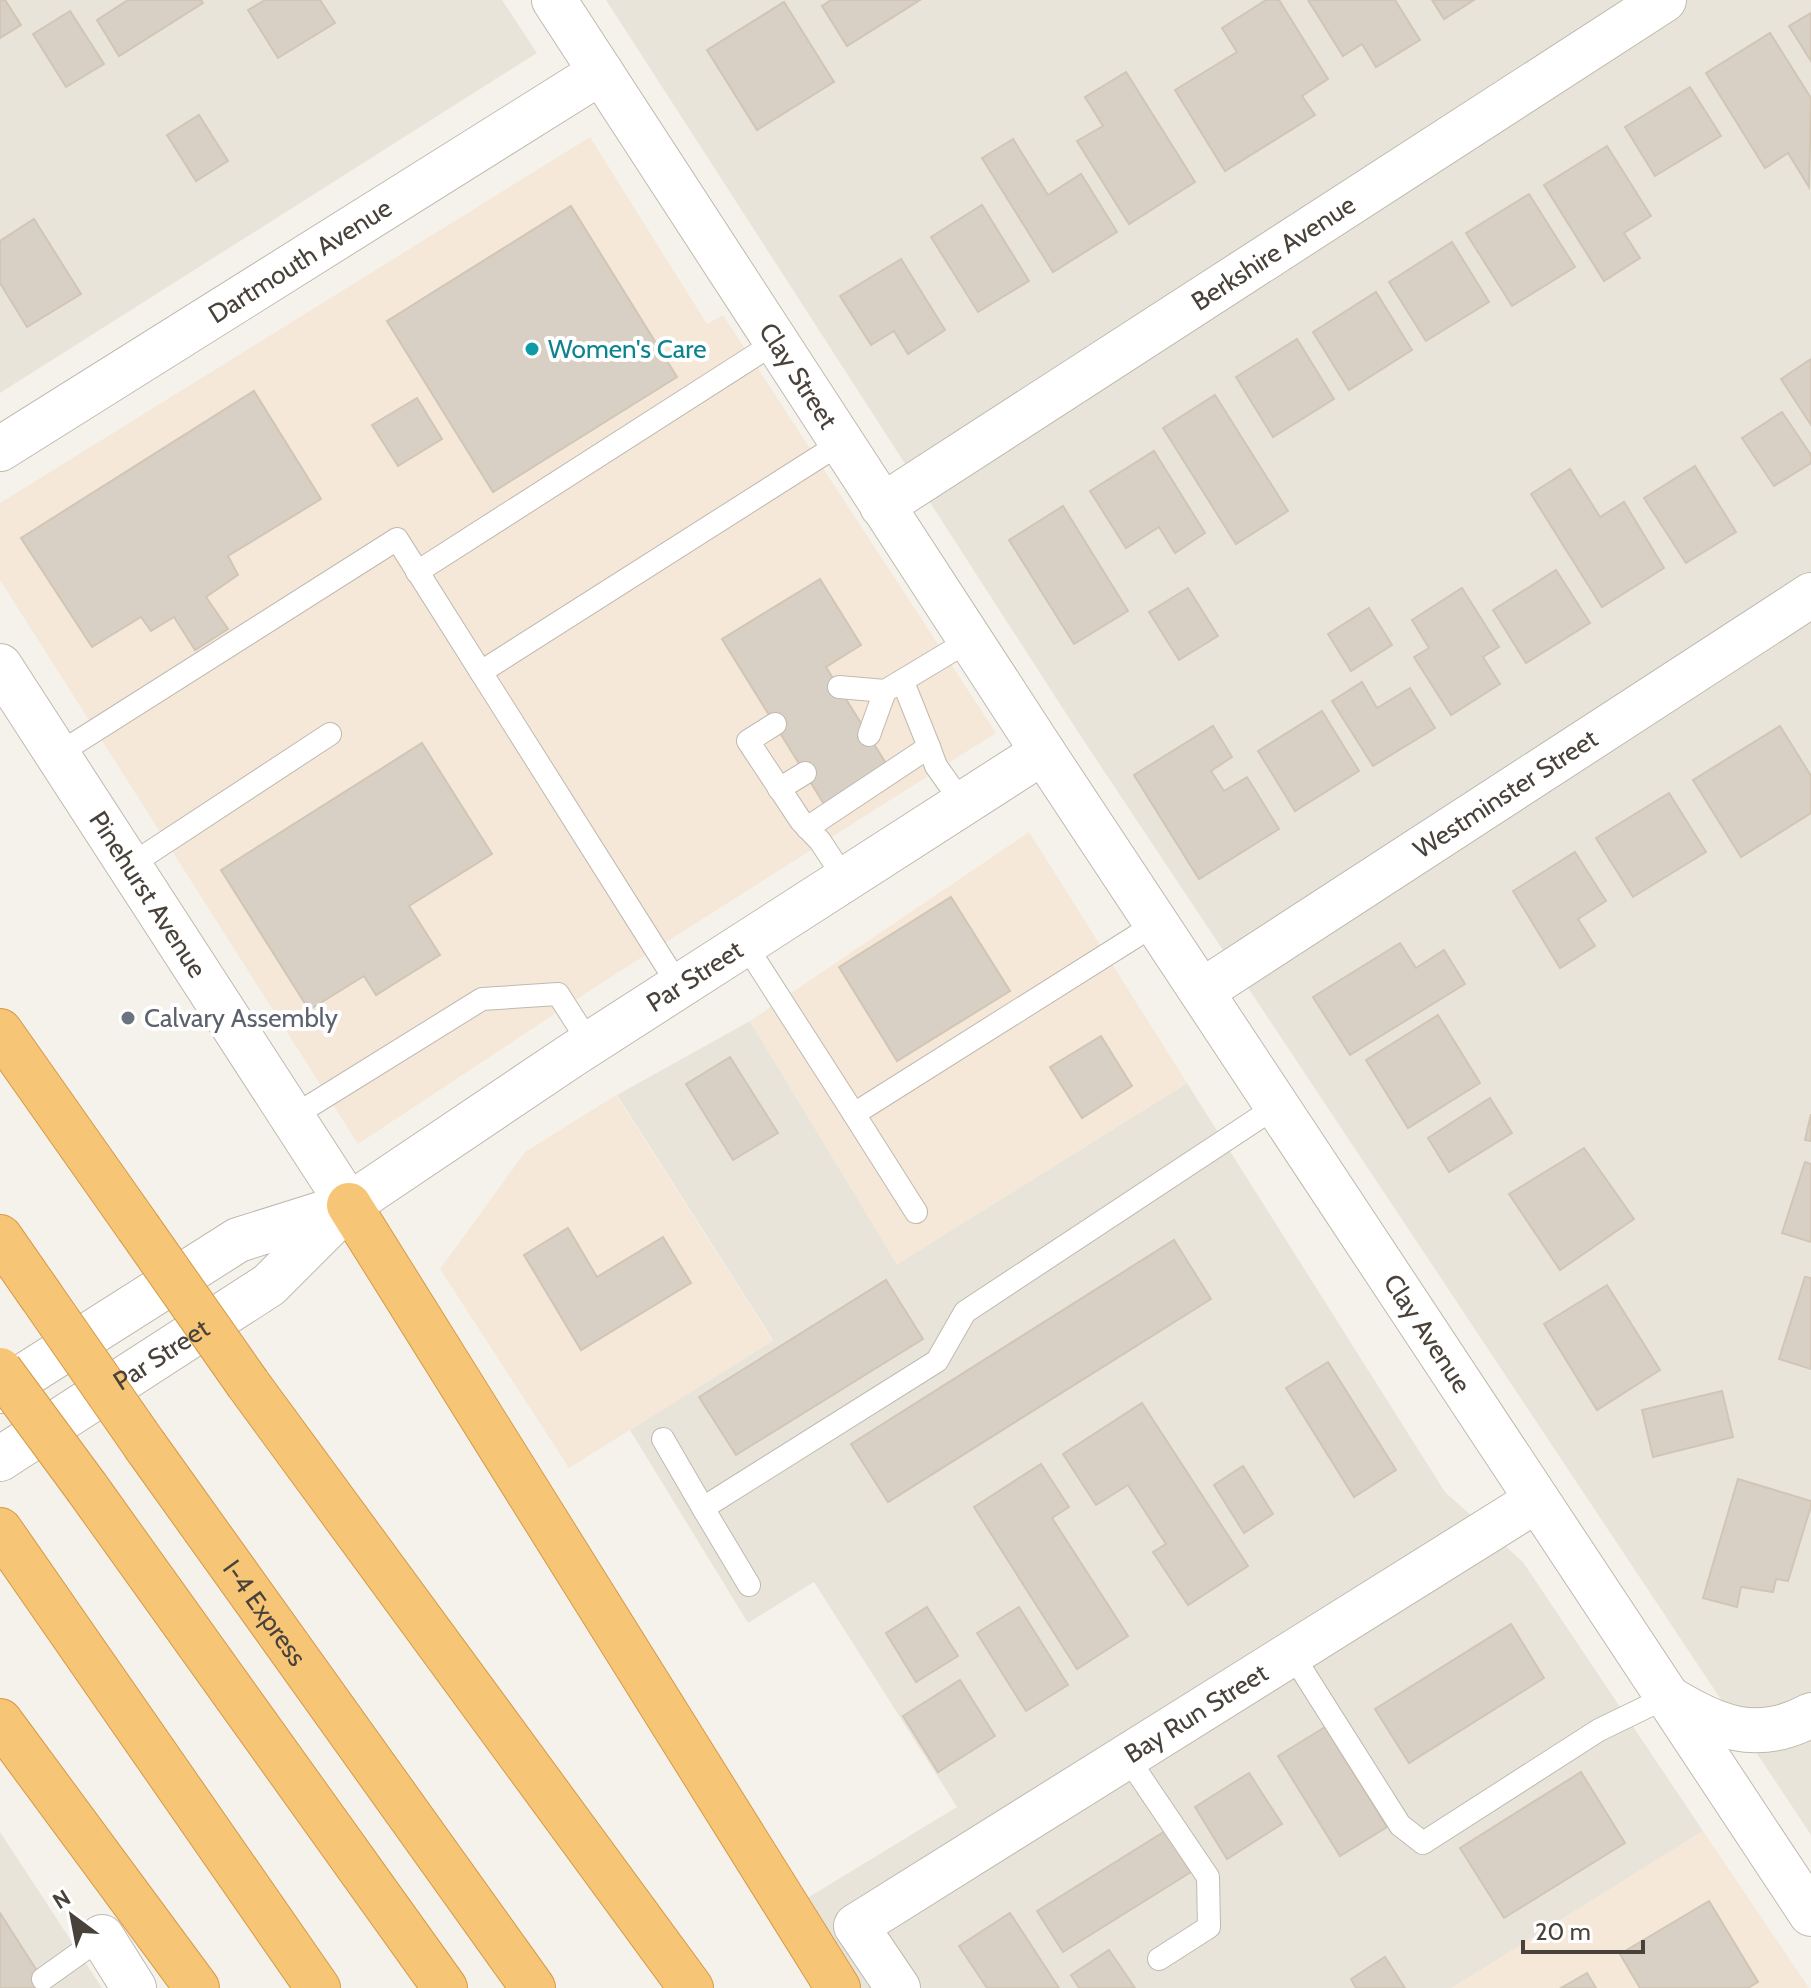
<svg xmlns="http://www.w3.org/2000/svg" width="1811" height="1988" font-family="Cabin,sans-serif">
<rect width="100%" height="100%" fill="#f5f2ec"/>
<g fill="#e9e4da">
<path d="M0,0H502L537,53L0,393Z"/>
<path d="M606,0H1811V1835L1078,732Z"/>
<path d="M750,1021L897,1264L1187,1083L1445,1492L1523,1562L1703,1831L1452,1988H855L799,1903L957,1807L814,1582L748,1623L630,1430L773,1340L617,1095Z"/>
<path d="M0,1832L102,1988H0Z"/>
</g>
<g fill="#f5e8d9">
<path d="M590,137L707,324L723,315L996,733L603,982L358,1144L0,580V503Z"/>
<path d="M1029,832L1187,1083L897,1264L750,1021Z"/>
<path d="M616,1095L773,1341L569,1468L440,1269L525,1152Z"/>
<path d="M1703,1831L1809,1988H1452Z"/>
</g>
<g fill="#d9d0c5" stroke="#d1c5b5" stroke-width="2">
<path d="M0,0H5L21,25L0,38Z"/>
<path d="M128,0H201L203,3L119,56L97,20Z"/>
<path d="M265,0H320L335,23L278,58L248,10Z"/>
<path d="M831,0H920L847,46L822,6Z"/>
<path d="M1266,0H1279L1328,79L1302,96L1315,115L1225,171L1175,90L1237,52L1222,28Z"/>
<path d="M1308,0H1395L1420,40L1376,67L1362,44L1343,56Z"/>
<path d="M1432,0H1474L1444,19Z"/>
<path d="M784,2L834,82L757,130L707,50Z"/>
<path d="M70,11L104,64L66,87L33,34Z"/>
<path d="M1811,13V61L1789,26Z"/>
<path d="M1770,33L1811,98L1809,187L1788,153L1765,168L1706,73Z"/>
<path d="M1126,72L1195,182L1129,224L1077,141L1103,126L1085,97Z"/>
<path d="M1690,87L1721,136L1655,176L1625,127Z"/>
<path d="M199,115L228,161L196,181L167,135Z"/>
<path d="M1013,139L1048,195L1081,174L1117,232L1053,272L982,158Z"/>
<path d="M1607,146L1651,216L1624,233L1640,258L1604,281L1544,185Z"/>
<path d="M1529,194L1575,267L1512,306L1466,233Z"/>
<path d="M982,205L1029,281L978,312L931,237Z"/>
<path d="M571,206L677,377L493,492L387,321Z"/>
<path d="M34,219L81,294L27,327L0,283V241Z"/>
<path d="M1452,242L1489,302L1426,341L1389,282Z"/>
<path d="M901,259L945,330L908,354L894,331L871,345L840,296Z"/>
<path d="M1376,292L1412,350L1349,390L1313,332Z"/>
<path d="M1297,339L1334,399L1273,437L1236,377Z"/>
<path d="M1811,359V425L1781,379Z"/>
<path d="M254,391L321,499L228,556L238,575L206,597L228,629L195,650L174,617L151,631L141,617L92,647L21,538Z"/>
<path d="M1215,395L1288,511L1236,544L1163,428Z"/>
<path d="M417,398L442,439L398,466L372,425Z"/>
<path d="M1782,412L1811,455V463L1774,486L1742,438Z"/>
<path d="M1154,451L1205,533L1175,553L1159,527L1126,548L1090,491Z"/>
<path d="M1695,466L1736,532L1686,563L1644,498Z"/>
<path d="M1570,469L1600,517L1624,502L1664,568L1602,607L1531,494Z"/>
<path d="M1063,506L1128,611L1074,644L1009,540Z"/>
<path d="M1556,570L1590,623L1526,663L1493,610Z"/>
<path d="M820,579L861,645L826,667L887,765L824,804L722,639Z"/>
<path d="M1188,588L1218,636L1179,660L1149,612Z"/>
<path d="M1462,588L1499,647L1483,657L1500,684L1451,715L1414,657L1429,648L1412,620Z"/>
<path d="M1369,608L1392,645L1351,671L1328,634Z"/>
<path d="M1362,682L1377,708L1410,688L1435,728L1373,766L1332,701Z"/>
<path d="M1322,711L1359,771L1295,811L1258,751Z"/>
<path d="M1213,726L1232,757L1211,771L1224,791L1247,777L1279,829L1199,879L1134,775Z"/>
<path d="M1780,726L1811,776V813L1741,857L1693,780Z"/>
<path d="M422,743L492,854L409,906L440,955L376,995L364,976L309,1010L221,870Z"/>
<path d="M1669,793L1706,852L1633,897L1596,838Z"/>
<path d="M1575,852L1606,901L1578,919L1595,946L1560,968L1513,891Z"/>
<path d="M951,897L1010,991L897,1061L839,967Z"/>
<path d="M1400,943L1416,968L1444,950L1465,984L1350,1055L1313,997Z"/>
<path d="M1438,1015L1480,1083L1408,1128L1366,1060Z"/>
<path d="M1101,1036L1132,1086L1082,1118L1050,1067Z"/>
<path d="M730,1057L778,1133L733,1160L686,1084Z"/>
<path d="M1490,1098L1512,1133L1449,1172L1428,1138Z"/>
<path d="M1811,1114V1141L1805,1140Z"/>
<path d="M1584,1148L1634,1219L1560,1270L1509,1194Z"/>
<path d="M1805,1162L1811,1164V1242L1782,1233Z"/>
<path d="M568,1228L597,1277L663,1237L691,1283L581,1350L524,1255Z"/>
<path d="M1174,1240L1211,1299L888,1502L851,1444Z"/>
<path d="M1805,1277L1811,1278V1369L1779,1359Z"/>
<path d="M886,1280L923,1339L736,1455L699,1397Z"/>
<path d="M1607,1285L1660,1370L1597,1410L1544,1324Z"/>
<path d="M1328,1362L1396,1470L1354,1497L1286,1388Z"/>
<path d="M1722,1391L1733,1437L1653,1457L1642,1410Z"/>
<path d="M1142,1403L1248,1566L1188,1605L1153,1552L1166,1544L1128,1485L1096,1505L1063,1454Z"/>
<path d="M1041,1464L1069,1507L1052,1518L1128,1636L1077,1669L974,1507Z"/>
<path d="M1243,1466L1273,1514L1244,1533L1214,1485Z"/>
<path d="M1738,1479L1811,1501V1506L1788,1581L1776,1579L1773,1592L1741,1587L1737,1607L1703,1598Z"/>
<path d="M927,1607L958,1656L916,1682L886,1633Z"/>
<path d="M1019,1607L1068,1685L1026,1711L977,1633Z"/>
<path d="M1511,1624L1544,1678L1409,1763L1375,1709Z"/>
<path d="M960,1680L995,1736L938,1772L903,1716Z"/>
<path d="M1325,1727L1387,1827L1340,1856L1278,1756Z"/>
<path d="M1581,1772L1625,1843L1504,1918L1460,1848Z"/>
<path d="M1249,1773L1282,1824L1227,1859L1195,1807Z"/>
<path d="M1165,1831L1191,1872L1063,1952L1037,1911Z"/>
<path d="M1709,1901L1758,1982L1748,1988H1640L1620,1954Z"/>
<path d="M0,1913L48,1988H0Z"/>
<path d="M1010,1913L1059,1988H987L959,1946Z"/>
<path d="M1109,1950L1135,1988H1079L1071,1975Z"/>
<path d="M1385,1957L1405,1988H1356L1351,1979Z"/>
<path d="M1587,1973L1596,1988H1561Z"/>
</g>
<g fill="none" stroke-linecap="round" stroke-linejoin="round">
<defs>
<g id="service">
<path d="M417,572L776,342"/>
<path d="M481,672L841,443"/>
<path d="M839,687L885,691L970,640"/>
<path d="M775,724L748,741L801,821L820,841L845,879"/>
<path d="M869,735L885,691"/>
<path d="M929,747L936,766L963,804"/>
<path d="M58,754L397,539L679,986"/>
<path d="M779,789L805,773"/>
<path d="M807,828L929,747L903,682"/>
<path d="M129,866L330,734"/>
<path d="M745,944L854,1114L1157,923"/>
<path d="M854,1114L916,1212"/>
<path d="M292,1117L482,999L558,994L590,1044"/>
<path d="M663,1439L703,1508"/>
<path d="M749,1585L703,1508L937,1361L965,1312L1277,1106"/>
<path d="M1292,1654L1400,1825L1423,1843L1599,1730L1667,1697"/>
<path d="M1127,1757L1208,1877L1209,1927L1159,1959"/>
<path d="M43,1979L102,1937"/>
</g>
<g id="minor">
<path id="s1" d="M0,449L601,72"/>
<path id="s2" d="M882,506L1664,0"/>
<path id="s3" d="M0,666L349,1205"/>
<path id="s4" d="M1202,991L1811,595"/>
<path d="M1667,1697C1715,1727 1757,1745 1811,1715"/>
<path d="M102,1937L134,1988"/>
<path id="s5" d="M898,1988L856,1926L1537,1500"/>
</g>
<g id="tertiary">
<path id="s6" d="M554,0L1043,752L1811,1914"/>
<path d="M0,1391L238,1240L343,1207"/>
<path id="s7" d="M0,1459L269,1285L349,1205L572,1055L1043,752"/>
</g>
<g id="motorway">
<path d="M0,1031L138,1227"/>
<path d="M349,1205L838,1988"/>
<path d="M0,1237L39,1293"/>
<path d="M248,1384L691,1988"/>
<path id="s8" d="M146,1447L533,1988"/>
<path d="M87,1488L445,1988"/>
<path d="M0,1530L318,1988"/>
<path d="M0,1721L197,1988"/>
</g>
</defs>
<use href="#service" stroke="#c0b9af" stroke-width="24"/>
<use href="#minor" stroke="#c0b9af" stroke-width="46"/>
<use href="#tertiary" stroke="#c0b9af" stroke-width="46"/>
<use href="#motorway" stroke="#d69a45" stroke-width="46"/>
<use href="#service" stroke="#fff" stroke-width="22"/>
<use href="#minor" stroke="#fff" stroke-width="44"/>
<use href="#tertiary" stroke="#fff" stroke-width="44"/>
<use href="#motorway" stroke="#f6c576" stroke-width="44"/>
<defs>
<g id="motorway-bridge">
<path d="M138,1227L248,1384"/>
<path d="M39,1293L146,1447"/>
<path d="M0,1370L87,1488"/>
</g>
</defs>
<use href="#motorway-bridge" stroke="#d69a45" stroke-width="46" stroke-linecap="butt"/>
<use href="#motorway-bridge" stroke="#f6c576" stroke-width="44"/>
</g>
<circle fill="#0f9aa8" stroke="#fff" stroke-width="3" cx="532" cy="349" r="8"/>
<circle fill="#6b7280" stroke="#fff" stroke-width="3" cx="128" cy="1018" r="8"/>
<g text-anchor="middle" stroke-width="8" stroke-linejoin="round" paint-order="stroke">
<g font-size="26" fill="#49423a" stroke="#fff">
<text dy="9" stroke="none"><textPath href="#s2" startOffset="466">Berkshire Avenue</textPath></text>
<text dy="9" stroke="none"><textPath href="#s1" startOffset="354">Dartmouth Avenue</textPath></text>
<text dy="9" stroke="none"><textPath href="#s6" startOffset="448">Clay Street</textPath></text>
<text dy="9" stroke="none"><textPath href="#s4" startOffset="362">Westminster Street</textPath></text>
<text dy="9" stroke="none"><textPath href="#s3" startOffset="272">Pinehurst Avenue</textPath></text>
<text dy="9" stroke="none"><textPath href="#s7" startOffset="848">Par Street</textPath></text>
<text dy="9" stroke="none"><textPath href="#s6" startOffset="1594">Clay Avenue</textPath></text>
<text dy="9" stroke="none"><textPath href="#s7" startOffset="192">Par Street</textPath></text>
<text dy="9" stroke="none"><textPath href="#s8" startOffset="204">I-4 Express</textPath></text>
<text dy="9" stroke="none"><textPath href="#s5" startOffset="476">Bay Run Street</textPath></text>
</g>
<g font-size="26" fill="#0d838f" stroke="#fff" text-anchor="start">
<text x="548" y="358">Women's Care</text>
</g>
<g font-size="26" fill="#5b616d" stroke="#fff" text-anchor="start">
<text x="144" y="1027">Calvary Assembly</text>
</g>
</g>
<g transform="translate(72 1916) rotate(328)" stroke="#ffffff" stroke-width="6" paint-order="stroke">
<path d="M0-6L14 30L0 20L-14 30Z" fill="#49423a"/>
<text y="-12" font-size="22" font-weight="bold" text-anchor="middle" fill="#49423a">N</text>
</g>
<path d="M1523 1940v12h120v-12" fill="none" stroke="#49423a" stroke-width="4"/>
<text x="1535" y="1940" font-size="24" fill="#49423a" stroke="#ffffff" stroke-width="6" paint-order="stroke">20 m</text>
</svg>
